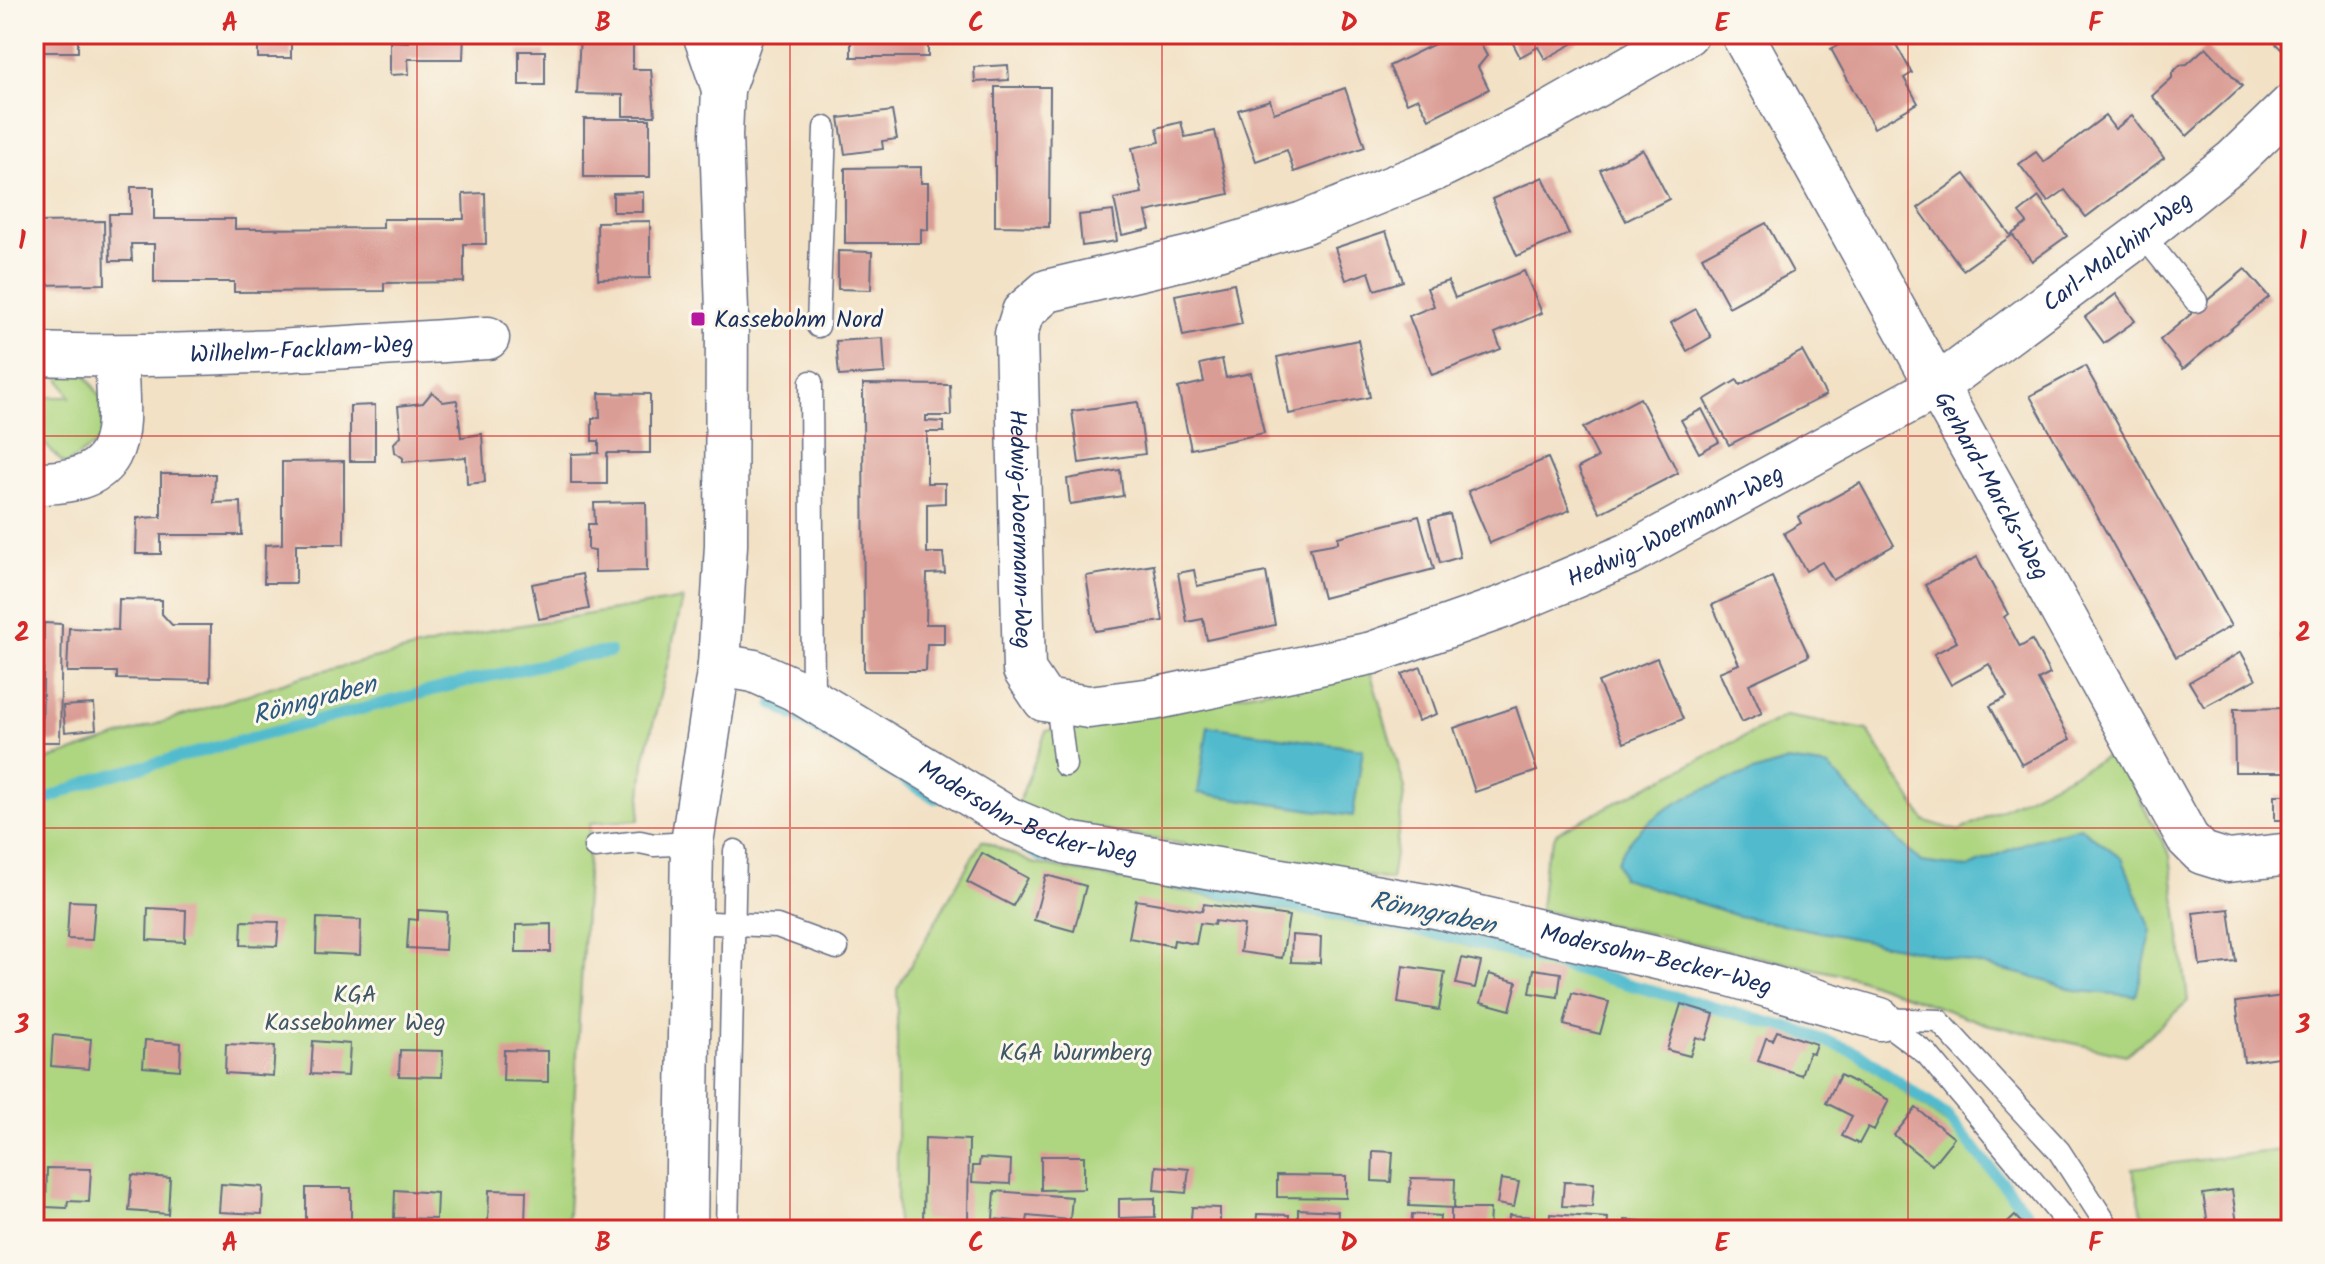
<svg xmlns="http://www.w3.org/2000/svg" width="2325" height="1264" font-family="Kalam,sans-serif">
<rect width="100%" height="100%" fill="#fbf7ec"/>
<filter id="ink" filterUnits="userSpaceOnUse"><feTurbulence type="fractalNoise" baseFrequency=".0125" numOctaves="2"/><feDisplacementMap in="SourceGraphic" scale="16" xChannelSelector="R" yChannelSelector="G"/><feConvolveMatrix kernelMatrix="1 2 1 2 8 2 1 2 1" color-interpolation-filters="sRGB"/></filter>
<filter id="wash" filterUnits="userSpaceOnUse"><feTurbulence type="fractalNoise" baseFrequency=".006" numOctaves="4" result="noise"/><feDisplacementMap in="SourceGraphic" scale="32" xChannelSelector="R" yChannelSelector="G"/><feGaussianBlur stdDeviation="1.8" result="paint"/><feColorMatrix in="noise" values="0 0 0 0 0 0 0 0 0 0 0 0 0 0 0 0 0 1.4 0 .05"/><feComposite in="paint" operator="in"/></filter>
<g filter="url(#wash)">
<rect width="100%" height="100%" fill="#f2e1c5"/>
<g fill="#aed580" stroke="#64826f" stroke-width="2">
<path d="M52,366L84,372L101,398L104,438L65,465L34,433V397H70Z"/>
<path d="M683,599L644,762L639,820L590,823L567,1230H34V764L304,676L491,630Z"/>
<path d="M1370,671L1405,788L1391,880L1056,822L1017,807L1046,731Z"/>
<path d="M1785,716L1867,730L1925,821L1959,831L2114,753L2170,855L2188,1001L2126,1055L1986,1024L1857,978L1540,910L1545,861L1556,833Z"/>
<path d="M982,840L1032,863L1453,942L1795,1032L1854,1056L1953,1128L2038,1230H897V989Z"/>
<path d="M2291,1149V1230H2146L2132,1168Z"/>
</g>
<g fill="#51bbcd" stroke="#367596" stroke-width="2">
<path d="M1208,726L1363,749L1353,816L1198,793Z"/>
<path d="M1788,761L1829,767L1878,821L1921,862L1968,868L2027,842L2080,827L2122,858L2152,931L2136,996L2078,991L2025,975L1924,952L1738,916L1622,878L1617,862C1643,802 1731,779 1788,761Z"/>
</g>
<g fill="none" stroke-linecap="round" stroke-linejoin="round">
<g stroke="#51bbcd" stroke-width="12">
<path d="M773,703L936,798"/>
<path d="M34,804L96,779L464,682L584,655L610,652"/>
<path d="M1016,842L1041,856L1061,860"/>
<path d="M1118,872L1463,939L1796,1030L1858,1053L1948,1117L2041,1230"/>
</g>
</g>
<g id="blocks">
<g fill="#da9d95">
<rect x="34" y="34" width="44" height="18"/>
<rect x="258" y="34" width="33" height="24"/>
<path d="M409,34H464L463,59H408L409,74L390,75V41L408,42Z"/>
<path d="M580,34H633V69H651L655,116H623V95L577,94Z"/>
<rect x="851" y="34" width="77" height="23"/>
<path d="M1455,34H1462L1467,44L1480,43L1487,56L1478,67L1489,89L1429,119L1418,98L1407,103L1389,66Z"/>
<path d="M1508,34H1590L1545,59L1538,47L1520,57Z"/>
<path d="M1859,34H1890L1912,73L1904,78L1918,103L1874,128L1831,49Z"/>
<path d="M2266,34H2291V39L2281,49Z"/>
<path d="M2206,47L2242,86L2187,136L2152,96L2172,78V73L2180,65L2187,64Z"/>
<rect x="519" y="51" width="26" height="34"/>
<path d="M1008,65L1009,80L975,82L974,67Z"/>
<path d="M995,87H1050L1049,227L995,226Z"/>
<path d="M1345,88L1365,147L1294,172L1287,150L1256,161L1238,110L1270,100L1274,113Z"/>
<path d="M892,111L897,139L882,141L883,149L845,154L839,118Z"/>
<path d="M2105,116L2115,129L2132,116L2164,158L2086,217L2065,190L2048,202L2019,164L2036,152L2044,162Z"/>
<rect x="584" y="119" width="66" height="58"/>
<path d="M1181,122L1185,137L1215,131L1229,194L1146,212L1150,229L1122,235L1114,199L1142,193L1132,148L1160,142L1157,128Z"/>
<path d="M1643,149L1669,199L1626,221L1600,170Z"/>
<path d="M921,167V183H928V230L921,229V243H845V168Z"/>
<path d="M1965,174L2011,236L1963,270L1918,208Z"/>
<path d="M1543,177L1569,234L1517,256L1492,199Z"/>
<path d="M131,187H154V219H235V229L383,228V219H464L463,194L485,193L486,244H464V282L384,283V291L234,292V282H154V244H131L132,261H110L109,214H131Z"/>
<path d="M643,192V212H613V193Z"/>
<path d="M2039,197L2067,236L2032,261L2012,234L2027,223L2019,213Z"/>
<path d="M1113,211L1117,241L1082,246L1079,215Z"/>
<path d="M104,221L105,284L34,285V222Z"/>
<path d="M650,221V278L598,279L597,222Z"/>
<path d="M1766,223L1793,272L1729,307L1702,257Z"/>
<path d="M1386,231L1403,281L1375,290L1369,272L1346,280L1335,248Z"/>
<path d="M838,251L872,252L871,290L838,289Z"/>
<path d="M2245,269L2269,297L2183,369L2160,340Z"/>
<path d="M1524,271L1542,313L1495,333L1501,349L1432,375L1409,316L1434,306L1427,288L1448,281L1455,298Z"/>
<path d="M1234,283L1242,324L1183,336L1175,295Z"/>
<path d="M2116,294L2135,321L2104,343L2085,317Z"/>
<path d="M1696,309L1711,337L1687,351L1671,323Z"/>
<path d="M883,338L885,373L839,376L836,341Z"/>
<path d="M1358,340L1370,397L1289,414L1277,357Z"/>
<path d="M1802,351L1826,395L1729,445L1704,400L1737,380L1740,385Z"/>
<path d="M1222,359L1226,378L1251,373L1264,433L1191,449L1178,388L1204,382L1200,364Z"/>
<path d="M2085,366L2231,626L2176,657L2030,396Z"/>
<path d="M863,384L950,385L951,416H926V421L944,422V432H927V483H945V503L927,504V553H943L945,573L927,574L926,624H944V644H927L926,671H864Z"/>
<path d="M432,392L443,402L457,400L461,437L482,434L485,482L467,484L466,457L403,462V458L395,452L394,443L401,436L398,406L423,403Z"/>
<path d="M599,393L650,394V453H607V484H571V454L599,453V441H592V418H600Z"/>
<path d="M1640,398L1678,473L1600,513L1578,468L1598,457L1583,428Z"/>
<path d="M1138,402L1145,454L1079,463L1072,411Z"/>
<path d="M375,405V461H350V406Z"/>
<path d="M1702,409L1719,442L1699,453L1681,420Z"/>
<path d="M1548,458L1570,510L1490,543L1468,491Z"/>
<path d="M344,461V544H296V583H264L265,545L282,544V462Z"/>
<path d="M1120,470L1123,496L1070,504L1067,479Z"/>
<path d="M161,474H215L214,503L241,502L242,535H161V554H136L137,518L161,517Z"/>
<path d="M1860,483L1894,545L1833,580L1822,562L1806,571L1784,533L1801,523L1798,517Z"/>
<path d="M646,502L647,571L595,572V551L588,550V524H595L594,503Z"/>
<path d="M1450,514L1460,557L1440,563L1429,519Z"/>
<path d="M1419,516L1434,569L1323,598L1310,548L1338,543V537Z"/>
<path d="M34,557L39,558L38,660H34Z"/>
<path d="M1977,557L2008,614L2004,617L2020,647L2032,640L2050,674L2038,680L2070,739L2022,765L1990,706L2007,697L1989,664L1951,685L1934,654L1957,642L1925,585Z"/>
<path d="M1154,565L1163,621L1095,631L1086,576Z"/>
<path d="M1194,570L1197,586L1266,572L1275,625L1207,640L1203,619L1187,622L1178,573Z"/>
<path d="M582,574L589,609L539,619L532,584Z"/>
<path d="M1772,577L1809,656L1749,684L1762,713L1742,722L1719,672L1739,664L1712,605Z"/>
<path d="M119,599L162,600V614L172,625H211L210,681L117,679V672H67L69,628L118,630Z"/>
<path d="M44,623L62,624L60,742H42Z"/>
<path d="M2291,629V656L2286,657L2282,630Z"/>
<path d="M2241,652L2256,679L2204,707L2189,682Z"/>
<path d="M1657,658L1683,719L1624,743L1598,682Z"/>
<path d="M1421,667L1437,714L1418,721L1402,674Z"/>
<path d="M94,704L96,729L65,732L63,706Z"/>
<path d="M1516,707L1537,771L1475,792L1454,728Z"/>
<path d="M2291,708V772H2235L2234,709Z"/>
<rect x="2275" y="795" width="16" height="25"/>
<path d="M982,853L1028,878L1013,906L967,882Z"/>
<path d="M1046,875L1086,886L1074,931L1034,920Z"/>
<path d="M1136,900L1202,911L1204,904L1289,916L1282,958L1240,952L1244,925L1215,921L1214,925L1200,923L1196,944L1174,940L1173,946L1129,938Z"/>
<path d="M69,901L95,902L92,940L67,939Z"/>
<path d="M148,908L186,910L185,942L147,940Z"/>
<path d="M2229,909L2236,962L2200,966L2193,913Z"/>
<path d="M418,910L447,912L445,950L407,948L409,919L418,920Z"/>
<path d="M317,918L361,920L360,955L316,953Z"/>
<path d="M242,921L279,922L277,946L241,945Z"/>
<path d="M551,924V952H516V925Z"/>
<path d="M1292,935L1321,937L1320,963L1291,962Z"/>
<path d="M1462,958L1481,962L1475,988L1456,984Z"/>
<path d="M1403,966L1445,972L1439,1010L1398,1003Z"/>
<path d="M1534,969L1561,973L1558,997L1530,993Z"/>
<path d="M1489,974L1517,982L1510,1010L1481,1002Z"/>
<path d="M1572,993L1609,1002L1600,1034L1564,1025Z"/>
<path d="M2291,995V1055L2244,1062L2236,1002Z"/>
<path d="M1681,1004L1714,1014L1706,1040L1696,1037L1690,1056L1667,1050Z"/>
<path d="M1777,1031L1816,1044L1813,1053L1809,1052L1801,1075L1758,1061L1766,1038L1773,1040Z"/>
<path d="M53,1035L91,1039L88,1069L51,1066Z"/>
<path d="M145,1040L181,1043L180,1070L143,1067Z"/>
<path d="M313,1041L350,1044L348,1076L311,1074Z"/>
<path d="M226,1044L275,1046L273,1076L225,1073Z"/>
<path d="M400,1050L443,1051L442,1077L399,1076Z"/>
<path d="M504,1050L548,1051V1082L503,1081Z"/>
<path d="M1840,1075L1889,1100L1874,1130L1868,1127L1859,1144L1842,1136L1852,1116L1826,1103Z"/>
<path d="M1916,1108L1954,1138L1932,1165L1894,1135Z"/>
<path d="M925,1138L969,1140L968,1221L923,1220Z"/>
<path d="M1373,1151L1393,1152L1391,1182L1372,1181Z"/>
<path d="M1041,1156H1084V1189L1041,1190Z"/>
<path d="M980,1158L1011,1160L1010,1184L972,1182L973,1166H979Z"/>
<path d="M1156,1166L1189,1169L1186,1193L1154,1190Z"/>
<path d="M47,1168L91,1169L89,1202L68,1201L67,1208L46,1207Z"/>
<path d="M132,1175L170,1178L168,1214L129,1211Z"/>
<path d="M1277,1175L1346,1176V1198L1277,1197Z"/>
<path d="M1411,1178L1455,1179L1454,1208L1409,1206Z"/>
<path d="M1501,1179L1519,1182L1514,1207L1497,1204Z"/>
<path d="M1564,1182L1594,1183L1592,1207L1562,1206Z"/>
<path d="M221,1184L263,1187L262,1214L219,1212Z"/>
<rect x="306" y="1188" width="45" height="35"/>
<path d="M395,1190L437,1193L436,1219L394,1218Z"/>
<path d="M489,1190L526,1191L525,1224L488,1223Z"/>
<path d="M2232,1190L2238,1230H2209L2203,1194Z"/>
<path d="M995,1191L1072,1197L1070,1220L1028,1216L1027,1222L993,1219Z"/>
<path d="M1155,1198V1217L1119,1218V1199Z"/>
<path d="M1192,1207L1220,1208V1225H1245V1230H1190Z"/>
<path d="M1298,1209L1338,1211L1337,1230H1298Z"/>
<path d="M1451,1209H1490L1489,1230H1451Z"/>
<path d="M1257,1214L1289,1215L1288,1230H1256Z"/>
<path d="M1412,1214L1440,1216L1439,1230H1411Z"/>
<path d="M1550,1214L1608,1218L1607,1230H1549Z"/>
<path d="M1509,1215L1535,1217L1534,1230H1508Z"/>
<path d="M2015,1216L2028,1230H2000Z"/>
<path d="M1625,1220L1678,1223V1230H1625Z"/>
</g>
</g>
</g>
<g filter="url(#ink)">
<use href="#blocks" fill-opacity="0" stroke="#666d82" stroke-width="2"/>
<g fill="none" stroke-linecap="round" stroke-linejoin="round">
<defs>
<g id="lane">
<path d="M2142,234L2196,301"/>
<path d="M818,326L825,128"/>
<path d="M811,382L813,700"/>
<path d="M1057,702L1065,765"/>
<path d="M595,847L640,842L654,845L692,843"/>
<path d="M690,922L777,926L837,948"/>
<path d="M1880,1019L1939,1021L2059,1151L2110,1230"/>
<path d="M1880,1019L1927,1054L2073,1230"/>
<path d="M727,1230L735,851"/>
</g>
<g id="street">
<path d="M704,34L723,89"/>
<path id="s1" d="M1687,34L1545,115L1434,170L1303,223L1191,257L1047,291L1023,312L1016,334L1024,670L1044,700L1089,707L1153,699L1372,653L1503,607L1629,554L1936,387L2142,234L2234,160L2291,105"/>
<path id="s2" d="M1742,34L2188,839L2202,853L2228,861L2291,854"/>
<path id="s3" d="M34,354C186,359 336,348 488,338"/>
<path d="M34,483C132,484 119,431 116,357"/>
<path id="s4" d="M719,665L754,671L794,689L1010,819L1068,843L1436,907L1730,975L1880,1019"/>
<path d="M686,1230L692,843L719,665L726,545L727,311L721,135L723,89L742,34"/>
</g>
</defs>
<use href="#lane" stroke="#666d82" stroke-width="25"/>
<use href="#street" stroke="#666d82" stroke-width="45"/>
<use href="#lane" stroke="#fff" stroke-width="22"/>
<use href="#street" stroke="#fff" stroke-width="42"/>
</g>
</g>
<path fill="none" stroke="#d62828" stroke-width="2" stroke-opacity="0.55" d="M417,34V1230M790,34V1230M1162,34V1230M1535,34V1230M1908,34V1230M34,436H2291M34,828H2291"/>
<rect fill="#b5179e" stroke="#fbf7ec" stroke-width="3" x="690" y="311" width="16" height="16" rx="4"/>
<g text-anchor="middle" stroke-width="6" stroke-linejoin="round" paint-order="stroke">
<g font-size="24" fill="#1b2f5e" stroke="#fbf7ec">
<text dy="8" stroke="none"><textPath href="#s1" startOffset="2306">Carl-Malchin-Weg</textPath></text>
<text dy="8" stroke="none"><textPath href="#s3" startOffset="268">Wilhelm-Facklam-Weg</textPath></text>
<text dy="8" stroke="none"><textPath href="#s2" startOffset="516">Gerhard-Marcks-Weg</textPath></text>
<text dy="8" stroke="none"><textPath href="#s1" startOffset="1784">Hedwig-Woermann-Weg</textPath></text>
<text dy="8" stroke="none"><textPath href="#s1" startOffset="944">Hedwig-Woermann-Weg</textPath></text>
<text dy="8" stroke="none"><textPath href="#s4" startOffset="346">Modersohn-Becker-Weg</textPath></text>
<text dy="8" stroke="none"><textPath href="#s4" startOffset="994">Modersohn-Becker-Weg</textPath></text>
</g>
<g font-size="24" fill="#1b2f5e" stroke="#fbf7ec" text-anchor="start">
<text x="714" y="327">Kassebohm Nord</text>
</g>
<g font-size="24" fill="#405866" stroke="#fbf7ec">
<text x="355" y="1002">KGA<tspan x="355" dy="28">Kassebohmer Weg</tspan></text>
<text x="1076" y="1060">KGA Wurmberg</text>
</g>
<g font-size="26" font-style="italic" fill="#2b597f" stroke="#fbf7ec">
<text transform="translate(314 699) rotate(-15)" y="9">Rönngraben</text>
<text transform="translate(1433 912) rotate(12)" y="9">Rönngraben</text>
</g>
</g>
<rect width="2325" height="1264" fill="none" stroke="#fbf7ec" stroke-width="88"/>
<rect x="44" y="44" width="2237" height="1176" fill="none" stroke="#d62828" stroke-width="3"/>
<g font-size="26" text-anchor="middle" font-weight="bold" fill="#d62828">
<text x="230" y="31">A</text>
<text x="603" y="31">B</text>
<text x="976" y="31">C</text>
<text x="1349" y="31">D</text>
<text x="1722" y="31">E</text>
<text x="2095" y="31">F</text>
<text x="22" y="249">1</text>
<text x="2303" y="249">1</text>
<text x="22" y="641">2</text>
<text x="2303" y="641">2</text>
<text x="22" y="1033">3</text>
<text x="2303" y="1033">3</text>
<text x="230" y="1251">A</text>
<text x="603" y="1251">B</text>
<text x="976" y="1251">C</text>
<text x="1349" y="1251">D</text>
<text x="1722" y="1251">E</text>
<text x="2095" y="1251">F</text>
</g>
</svg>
